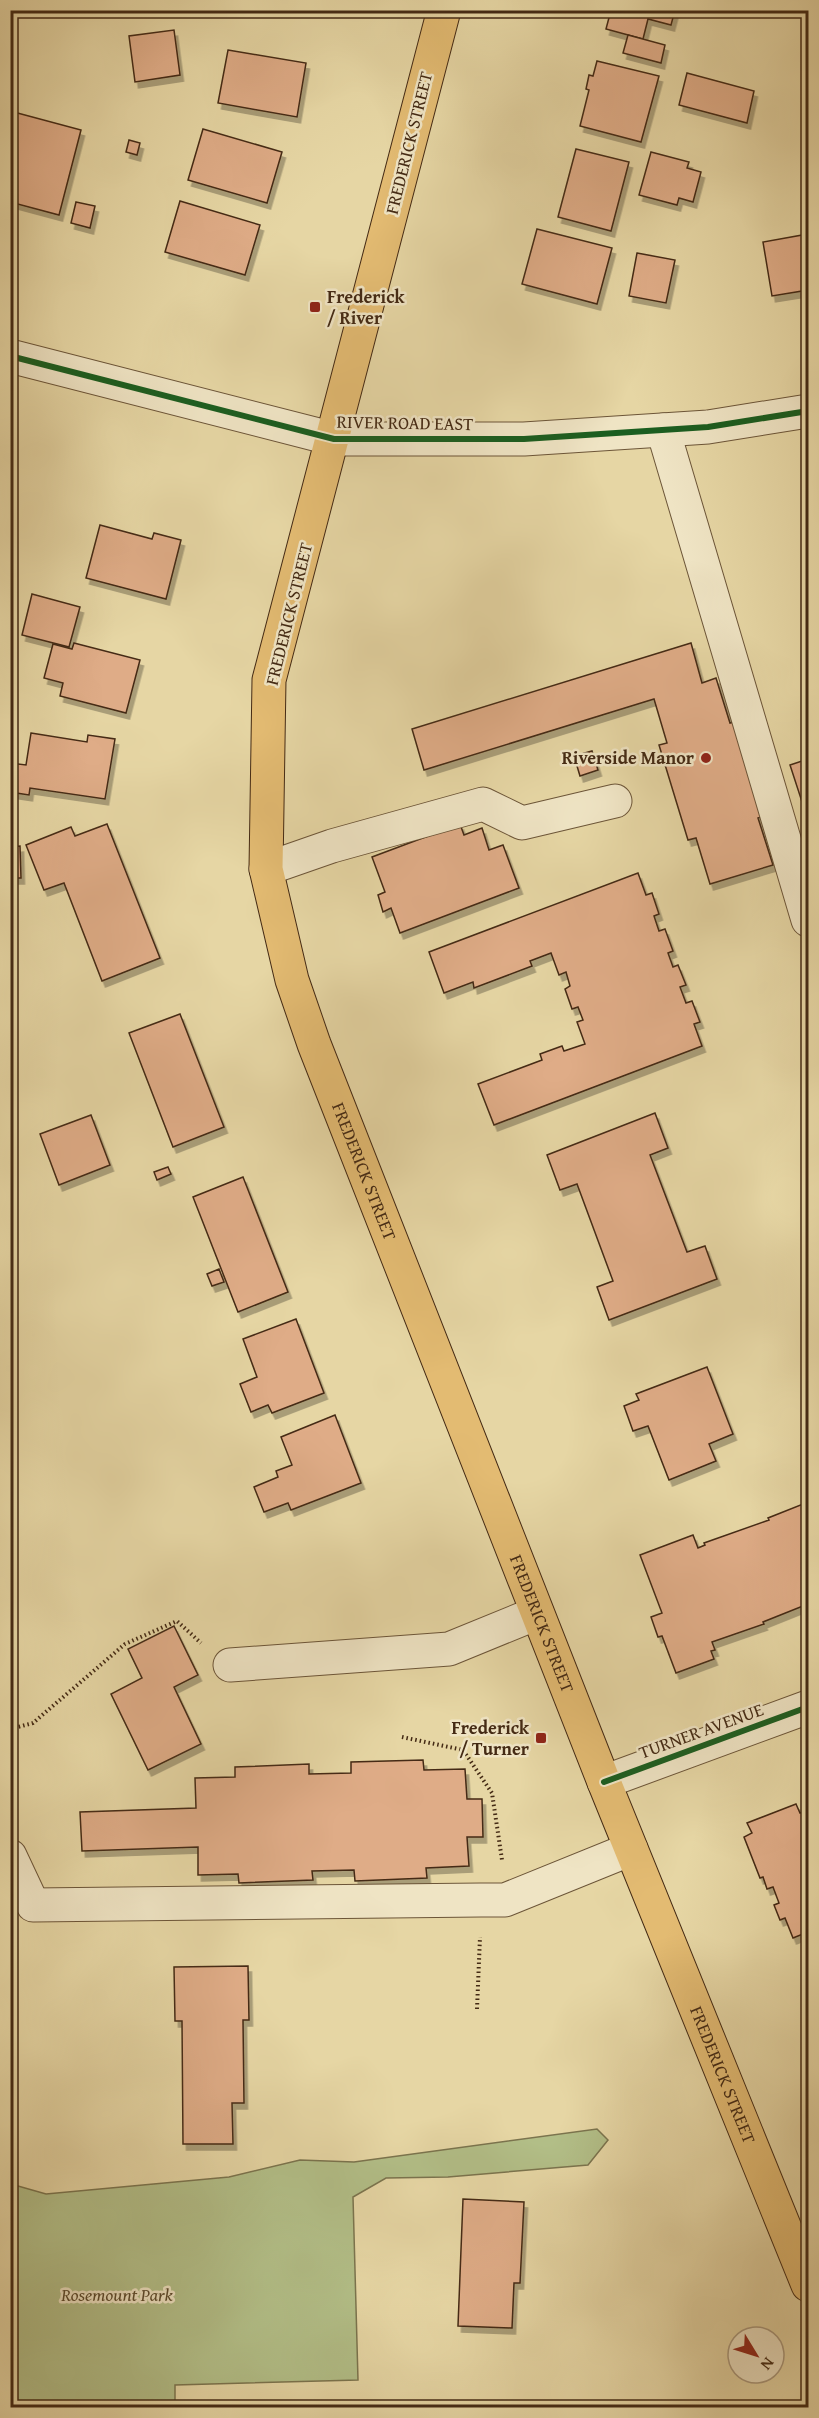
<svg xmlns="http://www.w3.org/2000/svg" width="819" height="2418" font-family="'Gentium Book Plus',serif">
<defs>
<filter id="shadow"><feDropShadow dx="3.5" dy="6" stdDeviation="0" flood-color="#0004"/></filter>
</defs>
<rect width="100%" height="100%" fill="#e6d6a4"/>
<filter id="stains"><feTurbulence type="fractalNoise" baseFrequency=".00333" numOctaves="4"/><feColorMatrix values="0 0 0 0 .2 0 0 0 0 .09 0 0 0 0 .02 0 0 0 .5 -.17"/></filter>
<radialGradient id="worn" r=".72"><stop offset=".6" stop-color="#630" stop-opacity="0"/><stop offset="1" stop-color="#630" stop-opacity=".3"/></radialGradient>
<path fill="#b2be87" stroke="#7b744e" stroke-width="1.5" d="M597,2129L608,2140L588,2165L448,2177L386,2178L353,2197L358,2380L175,2385V2407H11V2184L46,2194L229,2177L300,2160L354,2162Z"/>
<g fill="#dfac87" stroke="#442a14" stroke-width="1.5" filter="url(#shadow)">
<path d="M611,10H675L671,25L648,19L643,39L606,29Z"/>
<path d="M174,30L180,75L135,82L129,36Z"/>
<path d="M628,35L665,45L661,63L623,53Z"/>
<path d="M228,50L306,63L297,117L218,103Z"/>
<path d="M597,61L659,76L641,142L580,126L589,90L586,89L589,75L593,76Z"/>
<path d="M687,73L754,91L747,123L679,105Z"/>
<path d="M10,111L81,130L59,215L10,202Z"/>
<path d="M203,129L282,152L267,203L188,180Z"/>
<path d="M129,140L140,143L137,155L126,152Z"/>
<path d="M576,149L629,162L611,231L558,217Z"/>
<path d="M651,152L689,162L687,168L701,172L693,202L679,198L677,205L639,195Z"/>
<path d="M180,201L260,225L245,275L165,252Z"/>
<path d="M76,202L95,206L90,228L71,223Z"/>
<path d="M537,229L612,248L597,304L522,284Z"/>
<path d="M808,234V290L772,296L763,242Z"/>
<path d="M637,253L675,260L666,303L629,296Z"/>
<path d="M100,525L152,539L154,533L181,540L166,599L86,578Z"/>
<path d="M32,594L80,607L69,647L22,635Z"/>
<path d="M74,643L140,660L126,713L60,696L63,683L44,678L53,644L72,649Z"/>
<path d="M691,643L702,683L716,678L730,723L738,721L767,815L758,818L773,865L710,884L696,838L688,840L659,745L667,743L654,699L424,770L412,729Z"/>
<path d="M31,733L87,742L88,735L115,739L105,799L30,788L29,795L10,792V763L26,765Z"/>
<path d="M592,751L598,770L580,776L574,756Z"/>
<path d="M808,759V806L804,808L790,765Z"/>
<path d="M107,824L160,958L102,981L64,883L44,890L26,845L71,827L75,836Z"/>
<path d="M460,824L464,835L482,828L489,850L503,845L519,888L400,933L391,908L383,912L378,895L385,892L372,857Z"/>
<path d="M20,846L21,878H10V847Z"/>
<path d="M638,873L646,895L652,893L659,914L654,916L659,931L665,929L673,951L668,953L673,967L678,965L686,985L680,987L686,1003L692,1001L700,1022L694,1024L702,1046L494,1125L478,1084L542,1060L540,1054L562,1046L564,1051L585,1044L577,1022L583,1020L578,1007L572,1009L565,989L570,986L566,972L559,975L551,953L530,961L532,966L474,988L473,982L444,993L429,952Z"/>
<path d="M180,1014L224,1127L173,1147L129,1033Z"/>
<path d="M655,1113L668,1148L650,1155L687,1252L705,1246L717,1279L609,1320L597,1287L613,1281L577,1184L560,1190L547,1155Z"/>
<path d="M91,1115L110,1165L59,1185L40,1134Z"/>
<path d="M168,1167L171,1174L157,1180L154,1172Z"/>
<path d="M243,1177L288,1292L238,1312L193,1197Z"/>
<path d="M219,1269L224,1282L212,1286L207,1274Z"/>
<path d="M296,1319L324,1393L272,1413L268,1405L251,1412L240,1384L257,1377L243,1339Z"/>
<path d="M707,1367L733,1434L709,1444L716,1461L669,1480L648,1426L633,1431L624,1406L639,1400L636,1394Z"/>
<path d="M335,1415L361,1483L291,1510L288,1503L264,1512L254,1487L278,1477L276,1471L292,1465L281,1437Z"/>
<path d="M808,1502V1604L763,1622L764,1624L712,1642L715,1650L711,1651L714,1659L676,1673L662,1636L658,1637L651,1617L662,1613L640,1555L693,1535L698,1548L705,1545L704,1543L769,1520L768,1518Z"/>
<path d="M174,1626L198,1675L174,1687L201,1744L148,1770L111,1694L142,1678L128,1649Z"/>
<path d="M423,1760L424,1770L465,1769L467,1799H482L483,1837H467L469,1866L426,1868L427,1878L355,1881L354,1870L312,1871L313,1880L239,1883L238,1874L198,1875V1847L82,1851L80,1812L196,1808L195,1778L235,1777V1767L309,1764V1774L351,1773V1762Z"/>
<path d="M796,1804L800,1813L808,1810V1932L793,1938L785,1918L780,1920L774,1905L779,1903L773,1887L767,1889L763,1877L760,1878L744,1837L752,1833L747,1823Z"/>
<path d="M248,1966L249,2020H243L244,2103H232L233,2144H183L182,2021H175L174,1967Z"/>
<path d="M463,2199L524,2202L520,2283H514L512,2328L458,2326Z"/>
</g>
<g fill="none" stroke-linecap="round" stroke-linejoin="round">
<defs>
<g id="minor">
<path d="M10,356L334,439H524L708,427L808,411"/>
<path d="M663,430L808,920"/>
<path d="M266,869L332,846L483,804L522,823L615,801"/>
<path d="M230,1665L449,1649L537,1613"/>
<path d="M604,1782L808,1707"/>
<path d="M10,1856L33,1905L481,1900H505L631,1849"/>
</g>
<g id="major">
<path id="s1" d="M444,10L269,680L266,869L292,980L314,1044L604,1782L808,2285"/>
</g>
</defs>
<use href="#minor" stroke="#6c5538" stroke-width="35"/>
<use href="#major" stroke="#442a14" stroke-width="35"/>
<g stroke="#442a14" stroke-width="4" stroke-dasharray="1.5 3" stroke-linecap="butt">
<path d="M10,1729L33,1723L125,1644L177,1621L201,1643"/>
<path d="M402,1737L463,1750L492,1793L502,1860"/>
<path d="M477,2009L480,1937"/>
</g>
<use href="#minor" stroke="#efe4c4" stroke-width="33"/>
<use href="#major" stroke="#e3bb72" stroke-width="33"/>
<defs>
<g id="cycleway">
<path d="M10,356L334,439H524L708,427L808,411"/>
<path d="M604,1782L808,1707"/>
</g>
</defs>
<use href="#cycleway" stroke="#efe4c4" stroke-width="10"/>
<use href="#cycleway" stroke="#1b5e20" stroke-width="6"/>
</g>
<g fill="#8f2418" stroke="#efe4c4" stroke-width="2">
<rect x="309" y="301" width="12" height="12" rx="3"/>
<circle cx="706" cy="758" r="6"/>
<rect x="535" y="1732" width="12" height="12" rx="3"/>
</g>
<g text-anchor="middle" stroke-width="5" stroke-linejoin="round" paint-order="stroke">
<g font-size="18" fill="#442a14" stroke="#efe4c4">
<text transform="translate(409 143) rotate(-76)" y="6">FREDERICK STREET</text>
<text transform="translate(405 423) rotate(1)" y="6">RIVER ROAD EAST</text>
<text transform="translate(289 614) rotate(-76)" y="6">FREDERICK STREET</text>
<text dy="6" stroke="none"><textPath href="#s1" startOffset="1200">FREDERICK STREET</textPath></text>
<text dy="6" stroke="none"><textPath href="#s1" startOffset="1686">FREDERICK STREET</textPath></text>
<text transform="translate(701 1731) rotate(-20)" y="6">TURNER AVENUE</text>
<text dy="6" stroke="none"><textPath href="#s1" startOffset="2172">FREDERICK STREET</textPath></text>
</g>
<g font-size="18" font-weight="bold" fill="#442a14" stroke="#efe4c4" text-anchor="end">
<text x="327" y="303" text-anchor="start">Frederick<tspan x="327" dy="21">/ River</tspan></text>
<text x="694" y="764">Riverside Manor</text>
<text x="529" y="1734">Frederick<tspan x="529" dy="21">/ Turner</tspan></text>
</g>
<g font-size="18" font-style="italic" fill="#5a482b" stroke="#efe4c4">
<text x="117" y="2301">Rosemount Park</text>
</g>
</g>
<rect width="819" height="2418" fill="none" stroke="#e6d6a4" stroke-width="36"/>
<rect x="12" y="12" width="795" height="2394" fill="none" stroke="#442a14" stroke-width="3"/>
<rect x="18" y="18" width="783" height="2382" fill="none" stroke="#442a14" stroke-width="1.5"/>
<g transform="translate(756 2355) rotate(128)"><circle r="28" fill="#efe4c4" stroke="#ab9a7e" stroke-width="1.5"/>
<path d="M0-4.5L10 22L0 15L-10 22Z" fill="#8f2418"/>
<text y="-9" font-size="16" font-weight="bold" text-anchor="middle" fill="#442a14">N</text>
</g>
<rect width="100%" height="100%" filter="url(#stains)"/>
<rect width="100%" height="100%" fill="url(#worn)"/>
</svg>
